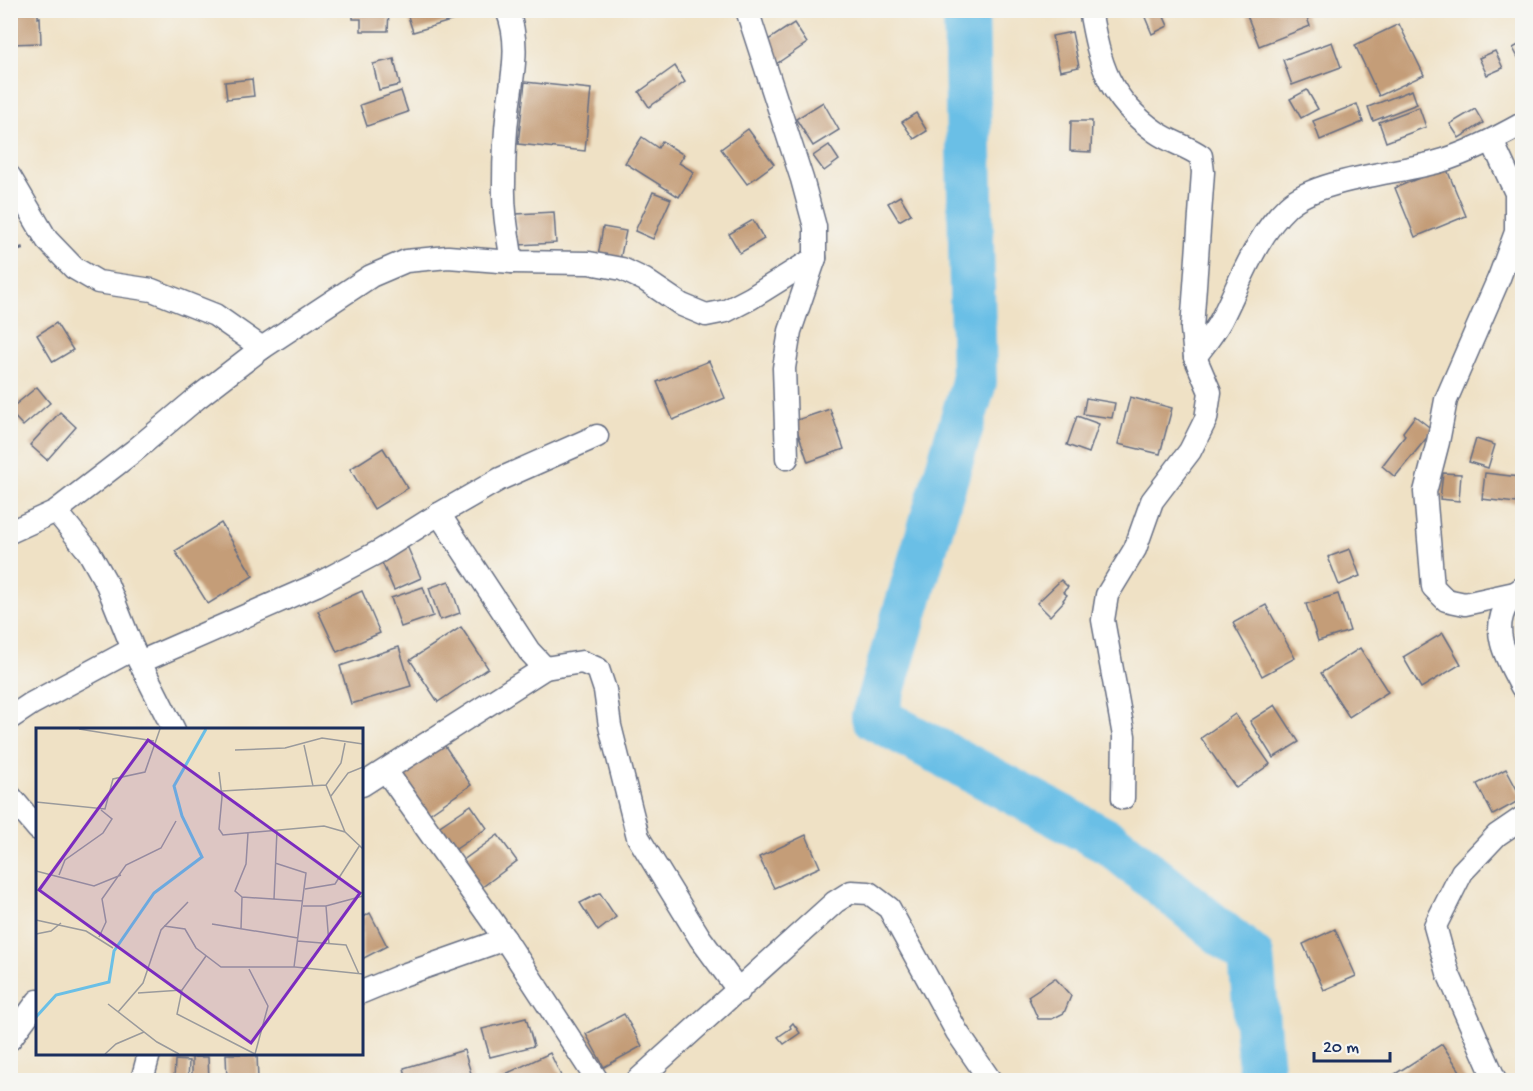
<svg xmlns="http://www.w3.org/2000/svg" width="1533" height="1091" font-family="'Gochi Hand',sans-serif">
<rect width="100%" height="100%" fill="#f6f6f2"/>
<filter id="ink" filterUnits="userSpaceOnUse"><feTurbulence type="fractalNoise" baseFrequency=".0167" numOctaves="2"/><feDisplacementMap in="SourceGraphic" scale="12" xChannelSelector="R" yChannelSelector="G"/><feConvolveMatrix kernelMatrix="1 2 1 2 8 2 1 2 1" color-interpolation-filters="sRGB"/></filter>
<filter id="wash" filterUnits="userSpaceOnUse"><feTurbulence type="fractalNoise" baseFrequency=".008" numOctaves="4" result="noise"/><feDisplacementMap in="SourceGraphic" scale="24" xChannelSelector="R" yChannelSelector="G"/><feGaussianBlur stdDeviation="1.35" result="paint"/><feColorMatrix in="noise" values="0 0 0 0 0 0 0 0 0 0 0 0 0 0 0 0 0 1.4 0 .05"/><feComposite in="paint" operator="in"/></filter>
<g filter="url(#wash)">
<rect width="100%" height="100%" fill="#efe1c5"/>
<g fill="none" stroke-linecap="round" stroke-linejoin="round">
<path stroke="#6abfe6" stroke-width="46" d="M966,10L974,382L874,717L1112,844L1251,957L1262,1080"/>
</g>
<g id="blocks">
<g fill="#c49d78">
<path d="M10,10H38V18L40,17L41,43L10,44Z"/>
<path d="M353,10H389L388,31H361V19H353Z"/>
<path d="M406,10H451L454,20L413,32Z"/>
<path d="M1142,10H1161L1168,26L1152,34Z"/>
<path d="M1245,10H1304L1310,26L1259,46Z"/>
<path d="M794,23L807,43L776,64L762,44Z"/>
<path d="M1399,24L1424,75L1379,96L1355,45Z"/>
<path d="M1072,32L1079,67L1060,71L1052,36Z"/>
<path d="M1332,42L1341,67L1292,85L1283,60Z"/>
<path d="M1522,43V65L1513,48Z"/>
<path d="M1495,51L1503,68L1487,75L1479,58Z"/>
<path d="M394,59L400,85L379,90L373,64Z"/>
<path d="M675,66L685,82L649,107L639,92Z"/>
<path d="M252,79L254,96L227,99L225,82Z"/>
<path d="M525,82L591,89L585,151L518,144Z"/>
<path d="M1307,90L1318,109L1301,118L1290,99Z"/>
<path d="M1412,90L1417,104L1373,121L1368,107Z"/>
<path d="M401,91L408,112L367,126L360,105Z"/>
<path d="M823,102L839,130L813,146L796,119Z"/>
<path d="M1357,104L1363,122L1320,140L1313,121Z"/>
<path d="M1419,107L1426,127L1386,142L1379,122Z"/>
<path d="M1475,109L1483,123L1459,138L1450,124Z"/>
<path d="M916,113L927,131L914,139L902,122Z"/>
<path d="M1071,121H1092L1091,152L1070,151Z"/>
<path d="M748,129L774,164L747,184L721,149Z"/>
<path d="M642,137L658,148L662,141L684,155L679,163L694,172L679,197L625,163Z"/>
<path d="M829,145L839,160L824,171L813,156Z"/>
<path d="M1446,167L1466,216L1415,237L1395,188Z"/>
<path d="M653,192L671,199L653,239L635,231Z"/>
<path d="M900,196L911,214L899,221L888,203Z"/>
<path d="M554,212L556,243L518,245L516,214Z"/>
<path d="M753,220L764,239L740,253L729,234Z"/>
<path d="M603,227L626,231L620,260L598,256Z"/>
<path d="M56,323L73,350L53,362L37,335Z"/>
<path d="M709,361L725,398L673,420L657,382Z"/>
<path d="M37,387L50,403L23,426L10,412V409Z"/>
<path d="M1130,397L1172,408L1160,454L1118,444Z"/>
<path d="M1086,398L1115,403L1112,418L1083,414Z"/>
<path d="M830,409L844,449L808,462L794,421Z"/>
<path d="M60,412L76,427L47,460L30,445Z"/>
<path d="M1077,416L1099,424L1089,453L1067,445Z"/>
<path d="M1415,416L1433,430L1395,477L1382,466L1405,436L1403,432Z"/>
<path d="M1476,439L1495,445L1488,468L1469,462Z"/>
<path d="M383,448L408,488L374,509L350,469Z"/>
<path d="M1443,473L1461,474L1459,501L1440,499Z"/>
<path d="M1485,473L1519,477L1516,503L1482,499Z"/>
<path d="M221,523L253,576L208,604L175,551Z"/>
<path d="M407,546L421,578L394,590L380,558Z"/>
<path d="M1350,549L1360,576L1339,585L1328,557Z"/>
<path d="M1061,580L1068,587L1063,592L1067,595L1063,600L1064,601L1050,616L1037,603Z"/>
<path d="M449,581L460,613L440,620L429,588Z"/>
<path d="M423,587L433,616L401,627L391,598Z"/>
<path d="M362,591L380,633L337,652L318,611Z"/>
<path d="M1338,594L1350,631L1318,641L1306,604Z"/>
<path d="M1266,605L1295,658L1262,676L1233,623Z"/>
<path d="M461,627L488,668L438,702L410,660Z"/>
<path d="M1443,633L1461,664L1421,688L1403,657Z"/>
<path d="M399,647L411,686L351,704L340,666Z"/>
<path d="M1360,648L1388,692L1349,717L1321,673Z"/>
<path d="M1275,705L1299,742L1273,758L1250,721Z"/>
<path d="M1235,714L1270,764L1236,788L1201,738Z"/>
<path d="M443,743L471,785L426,816L397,774Z"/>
<path d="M1506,769L1522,799L1493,815L1477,784Z"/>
<path d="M471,805L487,828L453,851L437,828Z"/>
<path d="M498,835L517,861L481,888L462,861Z"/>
<path d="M806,835L820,867L774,888L759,857Z"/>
<path d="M600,893L616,917L598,931L580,903Z"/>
<path d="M370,913L387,946L362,959V918Z"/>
<path d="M1335,929L1356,976L1324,990L1303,944Z"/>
<path d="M1055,978L1071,996L1064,1013L1052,1019H1038L1028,996Z"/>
<path d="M624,1014L642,1046L604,1067L586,1034Z"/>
<path d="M526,1018L534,1046L490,1057L482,1029Z"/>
<path d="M793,1023L800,1033L784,1044L778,1037L791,1028L790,1026Z"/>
<path d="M1442,1044L1466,1080H1399L1395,1074Z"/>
<path d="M464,1050L473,1080H407L404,1068Z"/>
<path d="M550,1053L563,1080H493Z"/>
<path d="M226,1054H257L258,1080H227Z"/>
<path d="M192,1057H208L209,1080H192Z"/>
<path d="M175,1060L189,1061L188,1080H174Z"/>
</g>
</g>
</g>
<g filter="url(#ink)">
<use href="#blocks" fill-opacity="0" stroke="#656d82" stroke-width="1.5"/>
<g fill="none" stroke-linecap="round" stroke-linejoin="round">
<defs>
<g id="minor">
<path d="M507,10C521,43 512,77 508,110C505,134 504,160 504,184C503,210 508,236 512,262"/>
<path d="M747,10L802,179L815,227V258L790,331L784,368L787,458"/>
<path d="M1090,10C1100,65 1108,98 1156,132C1170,142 1187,146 1201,156L1203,172L1192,329L1195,357L1210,392L1206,419L1190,451L1152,501L1135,549L1107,595L1103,620L1124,736L1123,798"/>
<path d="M1492,141L1516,193V232L1499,278L1446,400L1438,442L1425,492L1433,587L1446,600L1465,604L1515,593"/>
<path d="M10,177L47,240L74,268L98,282L152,290L215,315L262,348"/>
<path d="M1195,357C1204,345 1214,333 1221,320C1241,281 1255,237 1288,206C1318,178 1403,173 1444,160C1471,151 1497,138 1522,124"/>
<path d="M56,511L89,552L107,584L133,649L174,730"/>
<path d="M439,514L529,651L545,668L582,662L598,669L605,690L610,726L638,837L700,938L739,991"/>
<path d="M10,532L56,511L134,451L197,398L262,348L371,276L406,261L448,257L512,262L589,263L622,269L645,280L682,305L706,315L726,311L751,298L815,258"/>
<path d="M1521,589C1515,593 1512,597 1508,603C1489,631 1508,661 1522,687"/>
<path d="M140,662L316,585L380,551L439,514L500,479L597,436"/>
<path d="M10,718L31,704L133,649"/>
<path d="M386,771L505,939L597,1080"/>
<path d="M362,785L545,668"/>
<path d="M10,796L38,829"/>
<path d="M362,992L403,975L505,939"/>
<path d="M10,1039L38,1001"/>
<path d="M142,1080L149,1054"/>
<path d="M638,1080L835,902L851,892L869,893L889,908L957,1032L990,1080"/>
<path d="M1495,1080L1448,973L1435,926L1462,872L1497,835L1522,818"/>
</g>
</defs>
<use href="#minor" stroke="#656d82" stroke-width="25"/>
<path stroke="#656d82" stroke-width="4" stroke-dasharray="4.5 4.5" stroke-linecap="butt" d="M10,252L26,247"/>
<use href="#minor" stroke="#fff" stroke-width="22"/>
</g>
</g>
<g transform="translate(36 728)">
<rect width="327" height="327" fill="#efe1c5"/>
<path fill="none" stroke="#6abfe6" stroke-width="3" d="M0,289L20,267L73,254L78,223L118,165L166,129L146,88L138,58L170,1"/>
<path fill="none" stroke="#9a9a9c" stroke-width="1.5" d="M43,1L118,13M268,17L277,58M199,22L249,20L286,10L327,16M183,44L186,69L183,101L187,107L288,98L309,104L327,121M290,57L309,104M186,63L290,57L305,35L309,15M295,68L312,45L327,39M0,74L69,81L77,51L109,44L124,1M239,135L270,145L258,239M0,143L58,158L85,147M23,147L29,132L67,105L76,91L65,82M269,161L299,156L324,117M206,169L267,173M238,171L241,102M267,178H290L327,168M290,178L293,216M0,192L50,203L77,220M176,196L262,210M128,198L149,201L160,220L185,239H259L327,246M205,201L206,169L199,163L210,136L212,105M0,206L15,203L25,195M63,209L70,194L66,171L90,137L125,120L140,93M261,213L310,217L323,246M170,228L146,262L141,286L219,326M213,241L232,278L219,326M102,265L146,262M72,276L121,314L143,326M82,284L107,255L125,202L152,174M69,326L80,316L108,304"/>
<path fill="#7b2cbf" fill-opacity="0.15" stroke="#7b2cbf" stroke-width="3" d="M112,12L324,165L215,315L3,162Z"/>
<rect width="327" height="327" fill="none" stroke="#1b2f5e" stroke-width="3"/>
</g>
<rect width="1533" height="1091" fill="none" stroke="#f6f6f2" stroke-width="36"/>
<path d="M1314 1052v9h76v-9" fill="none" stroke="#1b2f5e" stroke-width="3"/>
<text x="1323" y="1052" font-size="18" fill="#1b2f5e" stroke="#f6f6f2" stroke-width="4.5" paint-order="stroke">20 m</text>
</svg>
